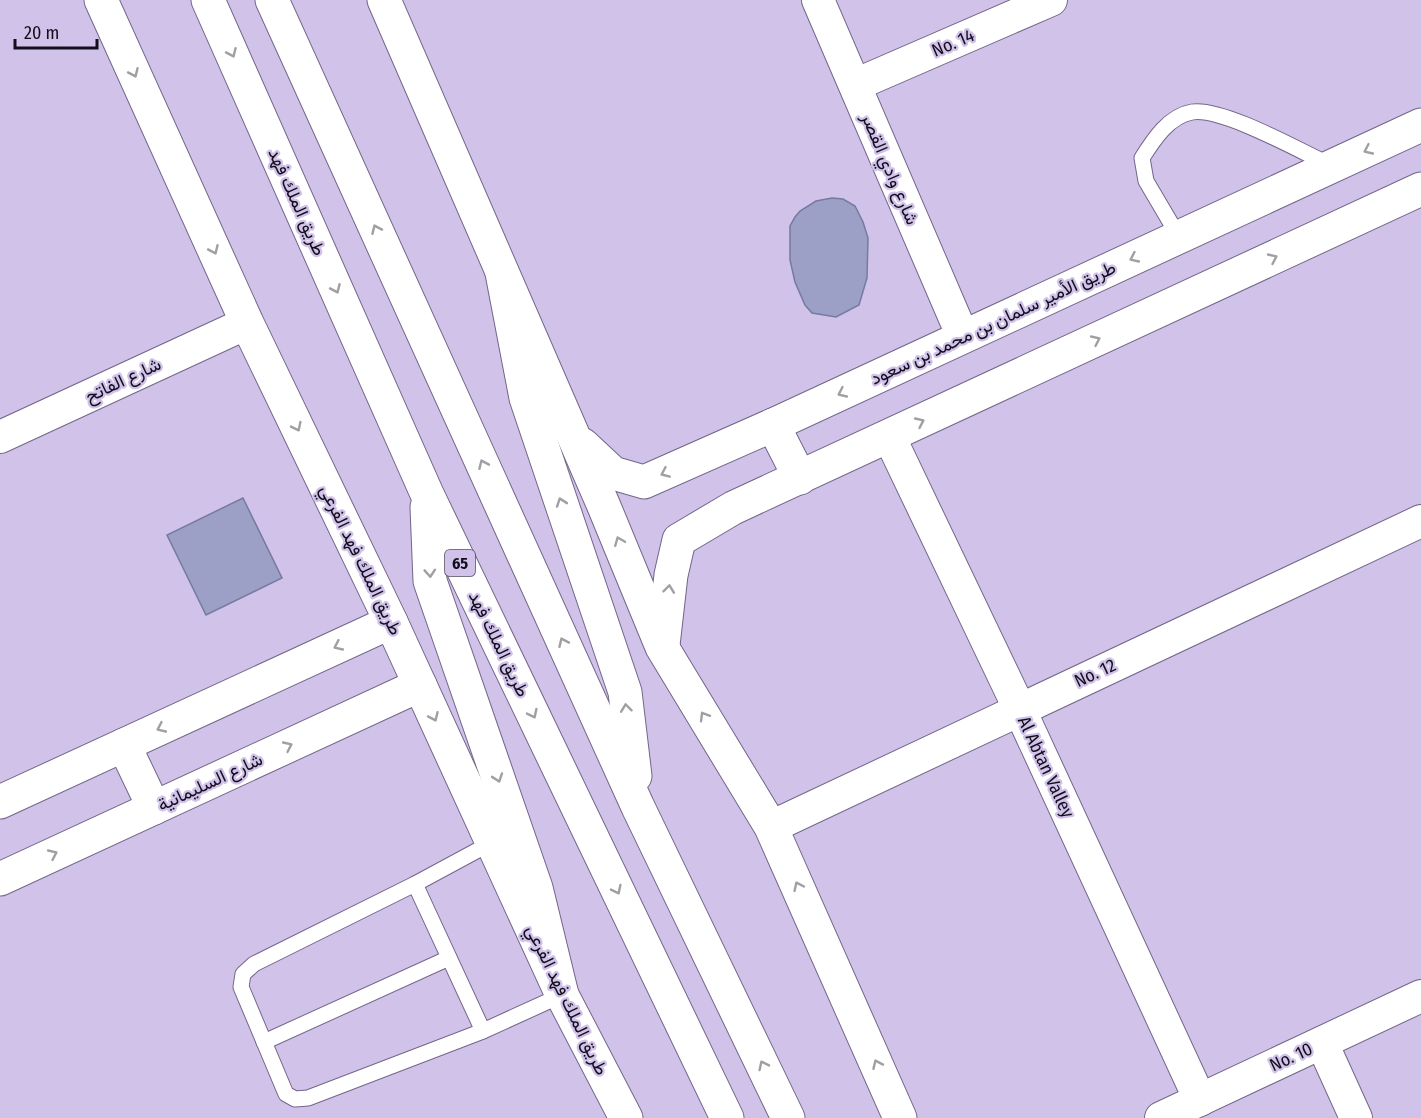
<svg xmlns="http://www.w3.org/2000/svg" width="1421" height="1118" font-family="'Fira Sans Condensed',Vazirmatn,sans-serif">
<rect width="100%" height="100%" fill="#d0c2e9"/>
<g fill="#9c9fc6" stroke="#777a9f" stroke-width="1.5">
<path d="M832,198L843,199L855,206L863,222L868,238L867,278L859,305L836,317L812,313L805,305L795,282L790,260V226L795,217L800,211L816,201Z"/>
<path d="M243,498L282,578L206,615L167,535Z"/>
</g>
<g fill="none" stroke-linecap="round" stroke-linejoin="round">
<defs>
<g id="lane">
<path d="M1179,237L1146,181L1142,158C1154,139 1169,116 1192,112C1222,107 1300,151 1330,165"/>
<path d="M491,843L415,884L254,964L243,974L241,987L286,1094L295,1099L308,1098L483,1031L562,995"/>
<path d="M415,884L483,1031"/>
<path d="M264,1042L449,958"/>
</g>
<g id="street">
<path d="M818,0L963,337"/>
<path d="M855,85L1051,0"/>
<path d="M889,436L1019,708L1200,1100"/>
<path d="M0,437L247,323"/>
<path d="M771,827L1421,521"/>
<path d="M1322,1043L1356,1118"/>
<path d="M1161,1118L1421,996"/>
</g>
<g id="secondary">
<path d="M101,0L247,323L391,622L562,995L626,1118"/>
<path d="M384,0L603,504L662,647L771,827L900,1118"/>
<path d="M773,425L800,478"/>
<path d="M583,445L613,473L644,482L773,425L1421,125"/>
<path d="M663,645L671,575L679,540L733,508L1421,189"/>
<path d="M124,745L154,808"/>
<path d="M0,802L391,622"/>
<path d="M0,879L420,685"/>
</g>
<g id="highway">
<path d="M208,0L427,494L727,1118"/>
<path d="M272,0L638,807L788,1118"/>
<path d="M502,273L526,398L625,692L635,776"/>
<path d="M427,507L430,581L536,888L562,995"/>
</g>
</defs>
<use href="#lane" stroke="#736689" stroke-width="17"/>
<use href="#street" stroke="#736689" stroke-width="34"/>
<use href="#secondary" stroke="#736689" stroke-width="35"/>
<use href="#highway" stroke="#736689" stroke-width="35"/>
<use href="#lane" stroke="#fff" stroke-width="15"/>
<use href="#street" stroke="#fff" stroke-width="32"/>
<use href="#secondary" stroke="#fff" stroke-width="33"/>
<use href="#highway" stroke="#fff" stroke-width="33"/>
</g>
<defs><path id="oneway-chevron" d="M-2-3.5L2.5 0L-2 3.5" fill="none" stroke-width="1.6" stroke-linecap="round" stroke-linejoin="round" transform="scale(1.5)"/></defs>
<g stroke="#a19fa4">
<use href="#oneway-chevron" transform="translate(232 53) rotate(66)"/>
<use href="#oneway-chevron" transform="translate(134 73) rotate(66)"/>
<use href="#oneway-chevron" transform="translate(1368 150) rotate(155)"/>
<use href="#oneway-chevron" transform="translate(376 229) rotate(-114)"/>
<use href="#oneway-chevron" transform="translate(214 250) rotate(66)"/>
<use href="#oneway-chevron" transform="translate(1134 258) rotate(155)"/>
<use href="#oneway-chevron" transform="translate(1273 258) rotate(-25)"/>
<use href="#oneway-chevron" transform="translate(336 289) rotate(66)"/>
<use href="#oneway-chevron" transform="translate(1096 340) rotate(-25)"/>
<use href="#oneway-chevron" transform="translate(842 393) rotate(155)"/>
<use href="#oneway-chevron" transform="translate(920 422) rotate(-25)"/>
<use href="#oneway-chevron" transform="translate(297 427) rotate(64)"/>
<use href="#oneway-chevron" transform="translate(483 464) rotate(-114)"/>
<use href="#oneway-chevron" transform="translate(665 473) rotate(156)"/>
<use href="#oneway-chevron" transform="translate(561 502) rotate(-109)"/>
<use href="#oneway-chevron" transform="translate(619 541) rotate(-112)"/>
<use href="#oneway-chevron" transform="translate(430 573) rotate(86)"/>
<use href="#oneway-chevron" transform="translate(669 589) rotate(-83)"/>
<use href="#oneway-chevron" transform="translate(563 642) rotate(-114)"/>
<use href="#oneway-chevron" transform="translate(338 646) rotate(155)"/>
<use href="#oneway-chevron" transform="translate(626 708) rotate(-97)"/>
<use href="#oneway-chevron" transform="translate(533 714) rotate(64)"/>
<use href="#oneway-chevron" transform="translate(704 716) rotate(-121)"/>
<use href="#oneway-chevron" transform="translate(434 717) rotate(66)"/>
<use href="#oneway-chevron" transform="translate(161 728) rotate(155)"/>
<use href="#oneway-chevron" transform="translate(288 746) rotate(-25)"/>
<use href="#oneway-chevron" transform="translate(498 778) rotate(71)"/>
<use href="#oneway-chevron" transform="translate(53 854) rotate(-25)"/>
<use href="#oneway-chevron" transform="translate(798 886) rotate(-115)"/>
<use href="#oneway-chevron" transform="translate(617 890) rotate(64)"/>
<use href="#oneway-chevron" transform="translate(877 1064) rotate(-114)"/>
<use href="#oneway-chevron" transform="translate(763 1065) rotate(-116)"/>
</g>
<g text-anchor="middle" stroke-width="4.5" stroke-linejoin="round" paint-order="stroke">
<rect fill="#d0c2e9" stroke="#4c4459" stroke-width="1.5" x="445" y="550" width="30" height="26" rx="4.5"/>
<g font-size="16" font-weight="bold" fill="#130e1b">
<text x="460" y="569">65</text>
</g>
<g font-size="18" fill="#130e1b" stroke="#d0c2e9">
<text transform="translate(953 43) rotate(-23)" y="6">No. 14</text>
<text transform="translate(890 169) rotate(67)" y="6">شارع وادي القصر</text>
<text transform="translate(297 202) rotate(66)" y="6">طريق الملك فهد</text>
<text transform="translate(993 323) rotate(-25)" y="6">طريق الأمير سلمان بن محمد بن سعود</text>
<text transform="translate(123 380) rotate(-25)" y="6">شارع الفاتح</text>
<text transform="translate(361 560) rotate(64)" y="6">طريق الملك فهد الفرعي</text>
<text transform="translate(499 644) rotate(64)" y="6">طريق الملك فهد</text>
<text transform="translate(1095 673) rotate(-25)" y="6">No. 12</text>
<text transform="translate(1046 767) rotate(65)" y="6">Al Abtan Valley</text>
<text transform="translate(210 782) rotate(-25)" y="6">شارع السليمانية</text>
<text transform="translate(567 1000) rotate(64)" y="6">طريق الملك فهد الفرعي</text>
<text transform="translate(1291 1057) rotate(-25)" y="6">No. 10</text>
</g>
</g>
<path d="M15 39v9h82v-9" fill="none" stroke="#130e1b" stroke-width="3"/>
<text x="24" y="39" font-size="18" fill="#130e1b" stroke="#d0c2e9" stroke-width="4.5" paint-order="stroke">20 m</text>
</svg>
